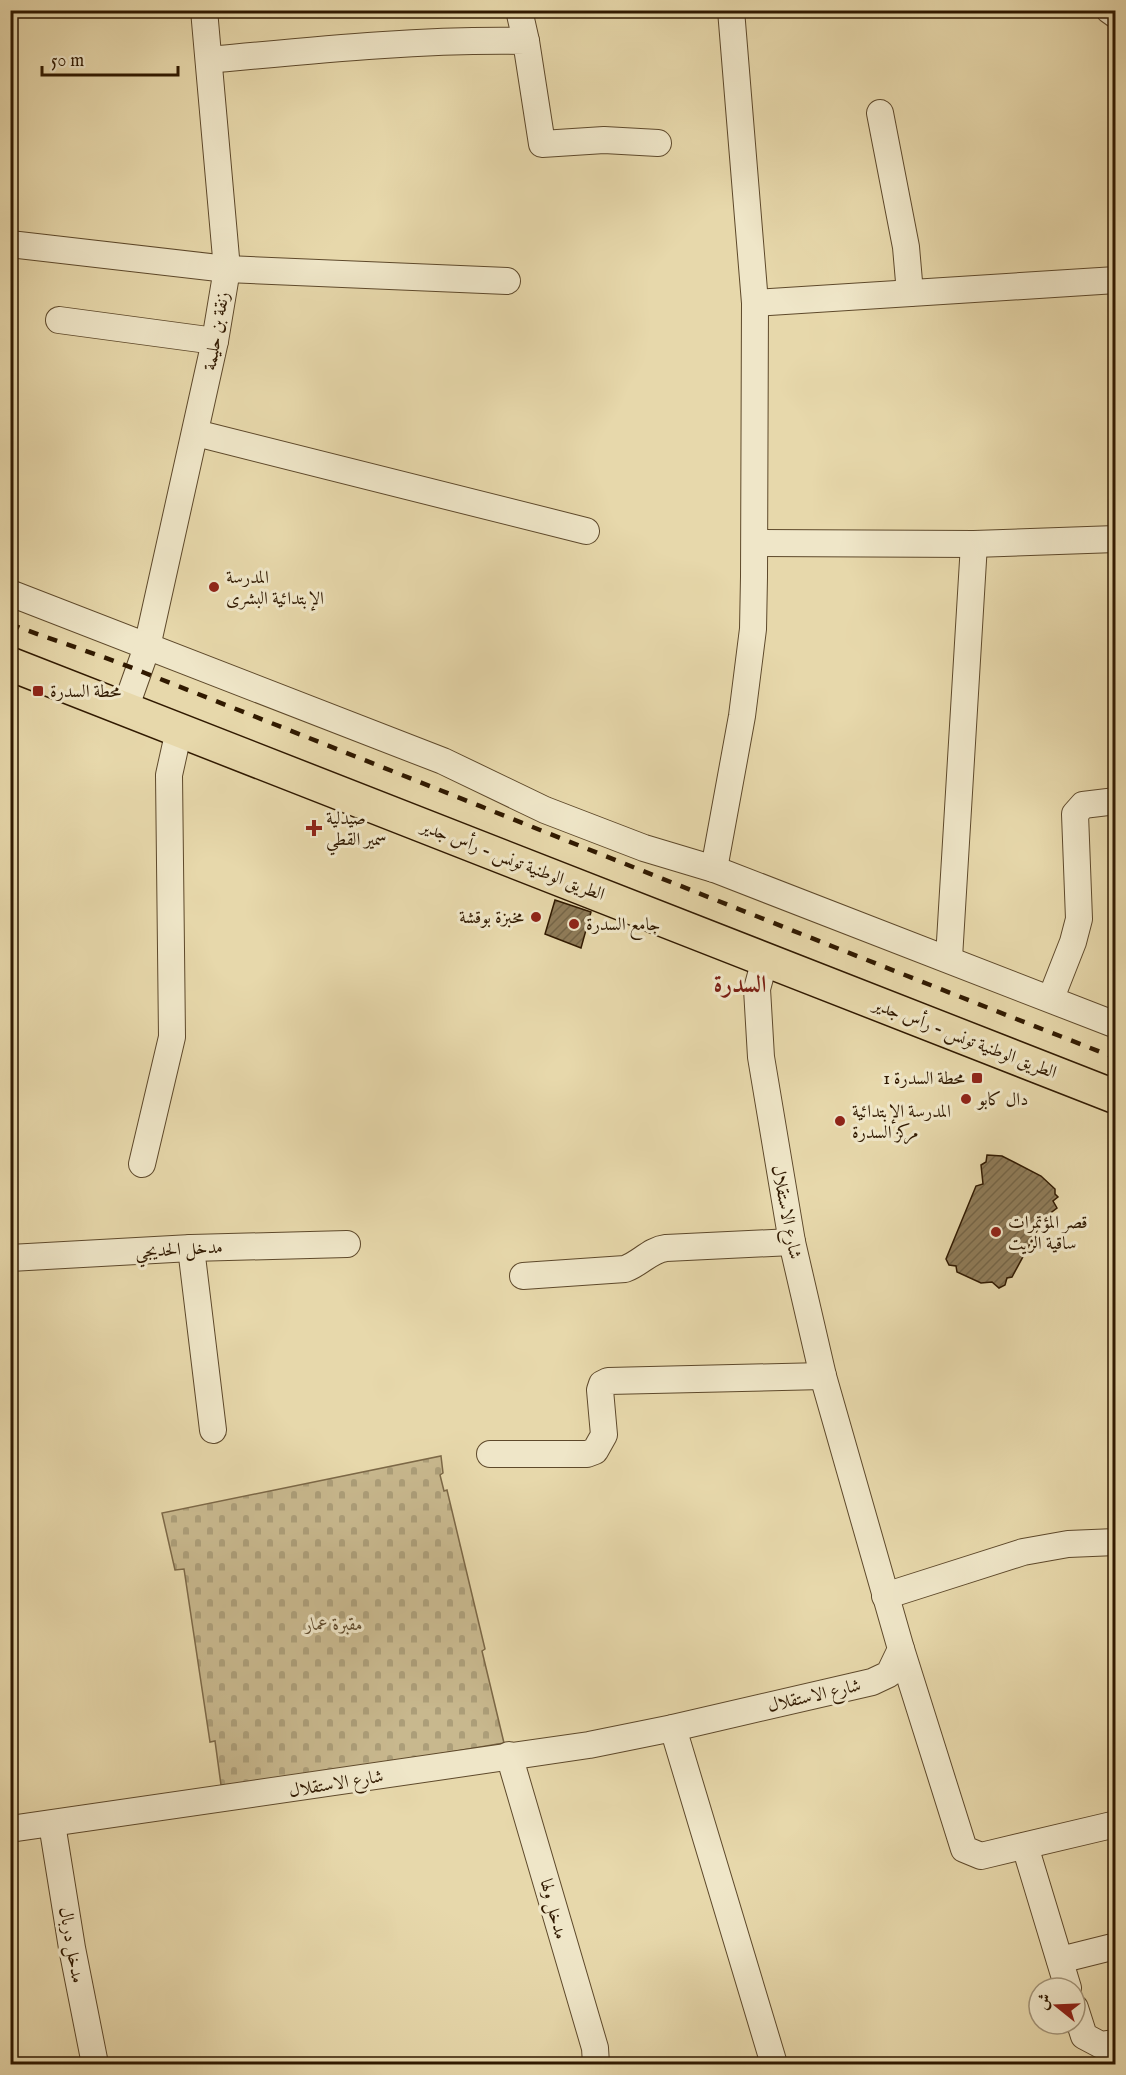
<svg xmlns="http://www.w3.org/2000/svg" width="1126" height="2075" font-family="'IM FELL English',Amiri,serif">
<defs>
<pattern id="cemetery-stones" width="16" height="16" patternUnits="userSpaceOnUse" patternTransform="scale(1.5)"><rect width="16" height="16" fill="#c8b88e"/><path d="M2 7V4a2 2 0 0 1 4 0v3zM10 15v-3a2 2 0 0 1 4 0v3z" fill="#ac9e79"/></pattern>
<pattern id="building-hatch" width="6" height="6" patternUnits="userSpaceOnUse" patternTransform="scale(1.5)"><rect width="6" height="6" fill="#8f7c59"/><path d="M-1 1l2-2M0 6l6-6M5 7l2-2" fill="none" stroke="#756547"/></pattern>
</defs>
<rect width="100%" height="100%" fill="#e7d8ab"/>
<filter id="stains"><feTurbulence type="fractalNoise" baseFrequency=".00333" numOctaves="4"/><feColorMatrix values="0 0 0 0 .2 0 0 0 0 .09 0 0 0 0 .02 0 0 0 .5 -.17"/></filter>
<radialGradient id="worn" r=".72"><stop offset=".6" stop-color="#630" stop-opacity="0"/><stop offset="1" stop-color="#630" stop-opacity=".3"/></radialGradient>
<path fill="url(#cemetery-stones)" stroke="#7c6847" stroke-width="1.5" d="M441,1456L443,1473L440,1475L444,1491L447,1490L485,1649L482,1651L504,1743L290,1779L221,1785L215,1741L210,1742L184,1569L175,1570L162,1513Z"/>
<g fill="url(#building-hatch)" stroke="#301900" stroke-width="1.5">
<path d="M555,900L591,912L581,948L545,934Z"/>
<path d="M987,1155L1002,1156L1041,1176L1055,1189V1194L1058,1197L1053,1201L1057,1208L1044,1218L1012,1277L1007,1278L1005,1285L999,1288L992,1282L981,1283L957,1272L956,1266L949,1265L946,1259L976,1186L983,1184L981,1165L986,1162Z"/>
</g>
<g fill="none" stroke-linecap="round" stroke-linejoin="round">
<defs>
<g id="minor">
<path d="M519,10L526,41"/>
<path d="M1109,10L1116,15"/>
<path d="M209,60C315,50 420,39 526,41L542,144L604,140L658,143"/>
<path d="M880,113L906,247L910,293"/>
<path d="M10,244L227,269L507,281"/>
<path d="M755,303L1116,280"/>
<path d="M59,320L215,341"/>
<path d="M196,433L586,531"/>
<path d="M755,543L974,544L1116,539"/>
<path d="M10,593L443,761L545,810L644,848L714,869L1116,1025"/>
<path d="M125,709L147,647L215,341L227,269L204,10"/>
<path d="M714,869L742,716L753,629L754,577L755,303L731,10"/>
<path d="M949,958L974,544"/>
<path d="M1051,998L1073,942L1079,919L1075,814L1083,805L1116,801"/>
<path d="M142,1164L172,1037L169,775L179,730"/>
<path d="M191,1248L213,1430"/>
<path d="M10,1258L191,1248L347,1244"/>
<path d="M523,1276L625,1269C641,1263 650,1250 666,1248L792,1242"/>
<path d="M490,1454H587L595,1451L604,1435L600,1390L602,1384L608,1381L823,1376"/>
<path d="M885,1596L1023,1552L1068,1544L1116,1542"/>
<path d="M901,1649L964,1849L981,1856L1116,1824"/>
<path d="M673,1728L774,2064"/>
<path d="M509,1755L595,2048L596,2064"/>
<path d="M52,1824L72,1948L95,2064"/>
<path d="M10,1829L589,1745L673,1728L872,1682L889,1674L901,1649L823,1376L792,1242L761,1057L757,989L765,959"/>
<path d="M1025,1846L1068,1988"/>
<path d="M1060,1960L1116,1946"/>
<path d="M1075,2008L1084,2036L1101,2045L1116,2043"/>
</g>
<path id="major" d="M10,664L1116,1097"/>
</defs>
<use href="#minor" stroke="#5e492b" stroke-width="28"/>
<use href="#major" stroke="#301900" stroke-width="36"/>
<use href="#minor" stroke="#efe6c8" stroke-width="26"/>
<use href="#major" stroke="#e7d8ab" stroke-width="33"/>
<path stroke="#301900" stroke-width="4.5" stroke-dasharray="10 10" stroke-linecap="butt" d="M10,624C55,641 101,655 145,673C469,801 791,931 1116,1058"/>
</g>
<g fill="#8f2418" stroke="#efe6c8" stroke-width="2">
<circle cx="214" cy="587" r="6"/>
<rect x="32" y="685" width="12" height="12" rx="3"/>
<path d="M311 819h6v6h6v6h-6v6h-6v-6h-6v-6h6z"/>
<circle cx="536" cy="917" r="6"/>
<circle cx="574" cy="924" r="6"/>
<rect x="971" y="1072" width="12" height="12" rx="3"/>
<circle cx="966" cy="1099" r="6"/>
<circle cx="840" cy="1121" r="6"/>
<circle cx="996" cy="1232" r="6"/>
</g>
<g text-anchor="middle" stroke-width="6" stroke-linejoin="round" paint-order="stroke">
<g font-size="18" fill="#301900" stroke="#efe6c8">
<text transform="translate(216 331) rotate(-80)" y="6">زنقة بن حليمة</text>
<text transform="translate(513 860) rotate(21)" y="6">الطريق الوطنية تونس - رأس جدير</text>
<text transform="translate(965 1038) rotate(21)" y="6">الطريق الوطنية تونس - رأس جدير</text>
<text transform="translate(787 1212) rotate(79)" y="6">شارع الاستقلال</text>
<text transform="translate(179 1249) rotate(-3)" y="6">مدخل الحديجي</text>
<text transform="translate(814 1695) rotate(-13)" y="6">شارع الاستقلال</text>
<text transform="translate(336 1783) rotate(-9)" y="6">شارع الاستقلال</text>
<text transform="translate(554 1909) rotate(75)" y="6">مدخل ولها</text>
<text transform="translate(72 1945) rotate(80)" y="6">مدخل دربال</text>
</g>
<g font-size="18" fill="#301900" stroke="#efe6c8" text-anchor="start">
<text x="226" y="583">المدرسة<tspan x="226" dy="21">الإبتدائية البشرى</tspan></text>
<text x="50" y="697">محطة السدرة</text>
<text x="326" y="824">صيدلية<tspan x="326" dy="21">سمير القطي</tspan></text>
<text x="524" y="923" text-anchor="end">مخبزة بوقشة</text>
<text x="586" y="930">جامع السدرة</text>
<text x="965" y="1084" text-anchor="end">محطة السدرة 1</text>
<text x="978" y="1105">دال كابو</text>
<text x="852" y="1117">المدرسة الإبتدائية<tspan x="852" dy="21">مركز السدرة</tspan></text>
<text x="1008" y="1228">قصر المؤتمرات<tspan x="1008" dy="21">ساقية الزيت</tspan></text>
</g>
<g font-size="18" font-style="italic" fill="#5e492b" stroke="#efe6c8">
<text x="334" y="1630">مقبرة عمار</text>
</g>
<g font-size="24" font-weight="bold" fill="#7a1f14" stroke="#efe6c8">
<text x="740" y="992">السدرة</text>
</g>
</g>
<rect width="1126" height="2075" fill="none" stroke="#e7d8ab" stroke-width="36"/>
<rect x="12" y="12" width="1102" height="2051" fill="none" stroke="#301900" stroke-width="3"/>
<rect x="18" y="18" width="1090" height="2039" fill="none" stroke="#301900" stroke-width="1.5"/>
<g transform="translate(1057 2006) rotate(288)"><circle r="28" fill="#efe6c8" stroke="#a39478" stroke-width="1.5"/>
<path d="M0-4.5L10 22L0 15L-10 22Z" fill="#8f2418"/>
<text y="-9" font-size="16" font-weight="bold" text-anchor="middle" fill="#301900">ش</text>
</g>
<path d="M42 66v9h136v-9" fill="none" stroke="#301900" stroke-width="3"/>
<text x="51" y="66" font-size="18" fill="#301900" stroke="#efe6c8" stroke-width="4.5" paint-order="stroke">50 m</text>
<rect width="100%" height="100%" filter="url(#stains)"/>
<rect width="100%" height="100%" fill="url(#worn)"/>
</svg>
